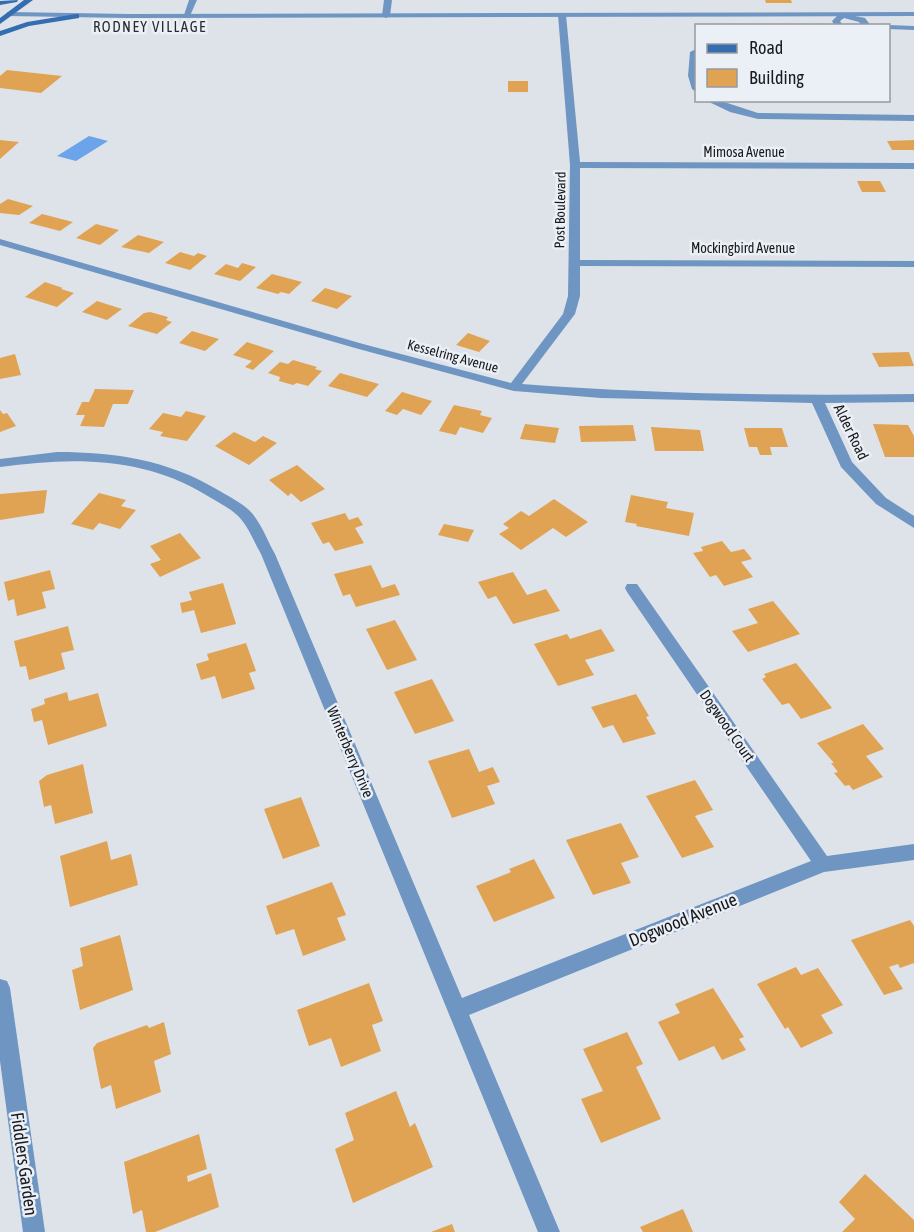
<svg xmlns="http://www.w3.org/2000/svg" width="914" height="1232" font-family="'Asap Condensed',sans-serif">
<rect width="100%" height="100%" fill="#dee3e9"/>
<path fill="#6ba4ea" d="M89,136L108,141L76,161L57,156Z"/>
<g fill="#e0a354">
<path d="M765,0H791L792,3H766Z"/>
<path d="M7,70L62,76L41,93L0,88V76Z"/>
<rect x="508" y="81" width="20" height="11"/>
<path d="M0,140L19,142L0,159Z"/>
<path d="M914,140V150H892L887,141Z"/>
<path d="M857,181H880L886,192H862Z"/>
<path d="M8,199L33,206L19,215L0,213V204Z"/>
<path d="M42,214L73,222L60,231L29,223Z"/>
<path d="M96,224L119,230L100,245L76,238Z"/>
<path d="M138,235L164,242L149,253L121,247Z"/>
<path d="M180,252L194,256L198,253L207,256L190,270L165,263Z"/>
<path d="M242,263L256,267L240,281L214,274L226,264L238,268Z"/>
<path d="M272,274L302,282L289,294L281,292L278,294L256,288Z"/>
<path d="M45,282L63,288L61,289L74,293L57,307L25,297Z"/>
<path d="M325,288L352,296L337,309L311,301Z"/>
<path d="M97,301L122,309L107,320L82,312Z"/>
<path d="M150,312L168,317L166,320L172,322L157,334L128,326L144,313Z"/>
<path d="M192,331L219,339L205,351L179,343Z"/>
<path d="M468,333L490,341L479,352L456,345Z"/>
<path d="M247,342L274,351L253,370L245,367L252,361L233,355Z"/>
<path d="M909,352L914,366L879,367L872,353Z"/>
<path d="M15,354L21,375L0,379V358Z"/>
<path d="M293,360L317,367L315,369L322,371L308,386L297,383L293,385L279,381L280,377L268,373L280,362L288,364Z"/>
<path d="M340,373L379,384L367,397L328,386Z"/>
<path d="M95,389L134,390L128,404H113L104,427L80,426L85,415H76L82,402H89Z"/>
<path d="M402,392L432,401L421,415L403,409L397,415L385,411Z"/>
<path d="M454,405L482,411L480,415L492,418L483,433L460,427L456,435L439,431Z"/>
<path d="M0,410L3,414L7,413L16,426L0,432Z"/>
<path d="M186,411L206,416L187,441L160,436L163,432L149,429L163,413L181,417Z"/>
<path d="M525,424L559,428L555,443L520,439Z"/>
<path d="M873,424L908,425L914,436V457H885Z"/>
<path d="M633,425L636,441L581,442L579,426Z"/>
<path d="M651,427L700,430L704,451H655Z"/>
<path d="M744,428H782L788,447H770L772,455H760L757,447H749Z"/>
<path d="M234,432L255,442L263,436L277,443L249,465L215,446Z"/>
<path d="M297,465L325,489L301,502L291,493L288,496L269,480Z"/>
<path d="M47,490L44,513L0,520V494Z"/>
<path d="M99,493L126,500L121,506L136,510L120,529L99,523L93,530L71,524Z"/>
<path d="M631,495L668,502L666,508L694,513L689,536L636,526L637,524L625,522Z"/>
<path d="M554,499L588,522L566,537L553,528L521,550L499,534L509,528L503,524L521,511L529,516Z"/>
<path d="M345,513L349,520L358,517L363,525L355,528L364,543L335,551L329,542L323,544L311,523Z"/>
<path d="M444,524L474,530L468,542L438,535Z"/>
<path d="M180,533L201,558L160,577L150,564L161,560L150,546Z"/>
<path d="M722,541L731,552L744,549L752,559L741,562L753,577L724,586L716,575L710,577L693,553L703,551L701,547Z"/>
<path d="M371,565L382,588L395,584L400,595L356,607L350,594L343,596L334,574Z"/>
<path d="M50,570L55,589L42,592L46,608L17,616L14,599L8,601L4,582Z"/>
<path d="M513,572L527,595L546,589L560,611L513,624L496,596L488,599L478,582Z"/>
<path d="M223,583L236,624L201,633L194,610L182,613L180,603L192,600L189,592Z"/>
<path d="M773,601L800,634L748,652L732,631L758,623L748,609Z"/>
<path d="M395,620L417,660L387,670L366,629Z"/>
<path d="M68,626L74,650L61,653L65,669L29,680L26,666L20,667L14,641Z"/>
<path d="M601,629L615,651L585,660L594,675L558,686L534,644L567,634L570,639Z"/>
<path d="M246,643L256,671L249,673L255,689L222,699L215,676L201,680L196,664L209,660L207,654Z"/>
<path d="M796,663L832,708L801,719L789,703L782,705L762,679L766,677L764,674Z"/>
<path d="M432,679L454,721L415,734L394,692Z"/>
<path d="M67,692L69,701L98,693L107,726L48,745L42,720L34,722L31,709L45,704L44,699Z"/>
<path d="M636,694L649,716L646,717L656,734L623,743L613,725L603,728L591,707Z"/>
<path d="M863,724L884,749L866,756L883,777L853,790L849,785L845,786L834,773L838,772L831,763H834L817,743Z"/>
<path d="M469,749L479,772L493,767L500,782L487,786L495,804L452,818L428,761Z"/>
<path d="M83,764L93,813L55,824L51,805L44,807L39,781L47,775Z"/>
<path d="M695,780L713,810L695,816L714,847L682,858L646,796Z"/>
<path d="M301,797L320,846L283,859L264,809Z"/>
<path d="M621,823L639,857L621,863L631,883L593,895L566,840Z"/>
<path d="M107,841L111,860L131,854L138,885L70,907L60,856Z"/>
<path d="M534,859L555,898L494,922L476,886L511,872L509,869Z"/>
<path d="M332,882L346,915L337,918L346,940L303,956L294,929L276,935L266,906Z"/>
<path d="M910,920L914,926V963L900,968L898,964L889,967L903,989L884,995L851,940Z"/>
<path d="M120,935L133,990L80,1010L72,970L83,966L80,948Z"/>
<path d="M796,967L801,975L818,968L843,1005L821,1015L833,1033L801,1048L788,1027L785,1029L757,984Z"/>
<path d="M369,983L383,1021L372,1025L381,1051L341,1067L331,1038L309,1046L297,1010Z"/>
<path d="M713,988L744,1037L739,1039L746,1050L722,1060L714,1046L679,1061L658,1022L680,1013L675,1004Z"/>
<path d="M164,1022L171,1054L154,1061L161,1092L116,1109L111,1085L101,1089L93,1048L97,1043L147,1025L149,1028Z"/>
<path d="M627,1032L643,1064L636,1067L661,1119L601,1143L581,1099L603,1091L583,1049Z"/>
<path d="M396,1091L410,1127L415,1123L433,1167L353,1203L335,1149L354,1140L345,1113Z"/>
<path d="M199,1134L207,1169L187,1176L188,1182L211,1173L219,1207L155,1232H146L142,1210L133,1214L124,1162Z"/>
<path d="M865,1174L914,1220V1232H842L855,1219L839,1202Z"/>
<path d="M683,1209L693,1232H643L640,1227Z"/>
<path d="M452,1224L455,1232H431Z"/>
</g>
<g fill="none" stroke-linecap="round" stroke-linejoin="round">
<g fill="#6f95c3" fill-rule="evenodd">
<path d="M189,0H197L189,18H183Z"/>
<path d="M384,0H392L390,16L386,18L382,16Z"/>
<path d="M562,13L566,15L580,162L914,163V169L580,168V260L914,261V267L580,266V296L575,314L522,384C653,394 783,396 914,394V402L825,403L852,462L886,498L914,516V528L876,504L841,467L812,403L601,398L514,391L355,348L0,245V239L363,344L511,383L563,314L568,296L570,165L558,15Z"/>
<path d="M840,13L865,18L871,26H862L859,22L844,18L840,21L843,26H835L832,21Z"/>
<path d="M888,25L914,26V30L888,29V26H885Z"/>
<path d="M696,49V92L692,89L688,76L690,52Z"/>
<path d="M705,100H718L758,113L914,115V121L758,119L730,112Z"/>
<path d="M57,452C115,452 168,460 218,490C228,496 240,502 249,510C261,522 267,540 275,554L462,998L811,861L627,592L625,588L627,584H637L827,856L914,844V860L824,872L469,1015L560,1232H538L261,554C254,542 249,528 240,518C231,508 217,502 206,495C143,456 71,457 0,467V459Z"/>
<path d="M0,979L7,981L10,988L45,1232H23L0,1061Z"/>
</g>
<path fill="#6f95c3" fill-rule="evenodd" d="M10,12L129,14L914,12V16L129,18L7,16V12Z"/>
<g fill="#346db0" fill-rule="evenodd">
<path d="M18,0L17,2L0,5V1Z"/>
<path d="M24,0H33L0,24V18Z"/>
<path d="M76,14H79V18L29,26L0,36V31L27,22Z"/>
</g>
</g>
<g text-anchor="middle" stroke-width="5" stroke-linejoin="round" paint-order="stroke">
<g font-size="14" fill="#191a1d" stroke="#ebf0f6">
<text x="744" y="157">Mimosa Avenue</text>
<text transform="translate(560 210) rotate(-89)" y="5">Post Boulevard</text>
<text x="743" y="253">Mockingbird Avenue</text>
<text transform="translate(453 356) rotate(15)" y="5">Kesselring Avenue</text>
</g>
<g font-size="15" letter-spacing="1.5" fill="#282b30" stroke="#ebf0f6">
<text x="150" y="32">RODNEY VILLAGE</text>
</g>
<g font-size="15" fill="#191a1d" stroke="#ebf0f6">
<text transform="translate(851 432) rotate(64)" y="5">Alder Road</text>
<text transform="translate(727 726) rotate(55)" y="5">Dogwood Court</text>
<text transform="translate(350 752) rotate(67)" y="5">Winterberry Drive</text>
</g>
<g font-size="18" fill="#191a1d" stroke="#ebf0f6">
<text transform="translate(683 920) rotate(-22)" y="6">Dogwood Avenue</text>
<text transform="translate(24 1164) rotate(82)" y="6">Fiddlers Garden</text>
</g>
</g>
<rect x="695" y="24" width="195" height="78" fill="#ebf0f6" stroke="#979a9f" stroke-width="1.5"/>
<rect x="707" y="44" width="30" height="9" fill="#346db0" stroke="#979a9f" stroke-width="1.5"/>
<text x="749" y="54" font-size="18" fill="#191a1d">Road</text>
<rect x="707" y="69" width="30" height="18" fill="#e0a354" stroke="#979a9f" stroke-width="1.5"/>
<text x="749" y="84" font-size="18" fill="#191a1d">Building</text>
</svg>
